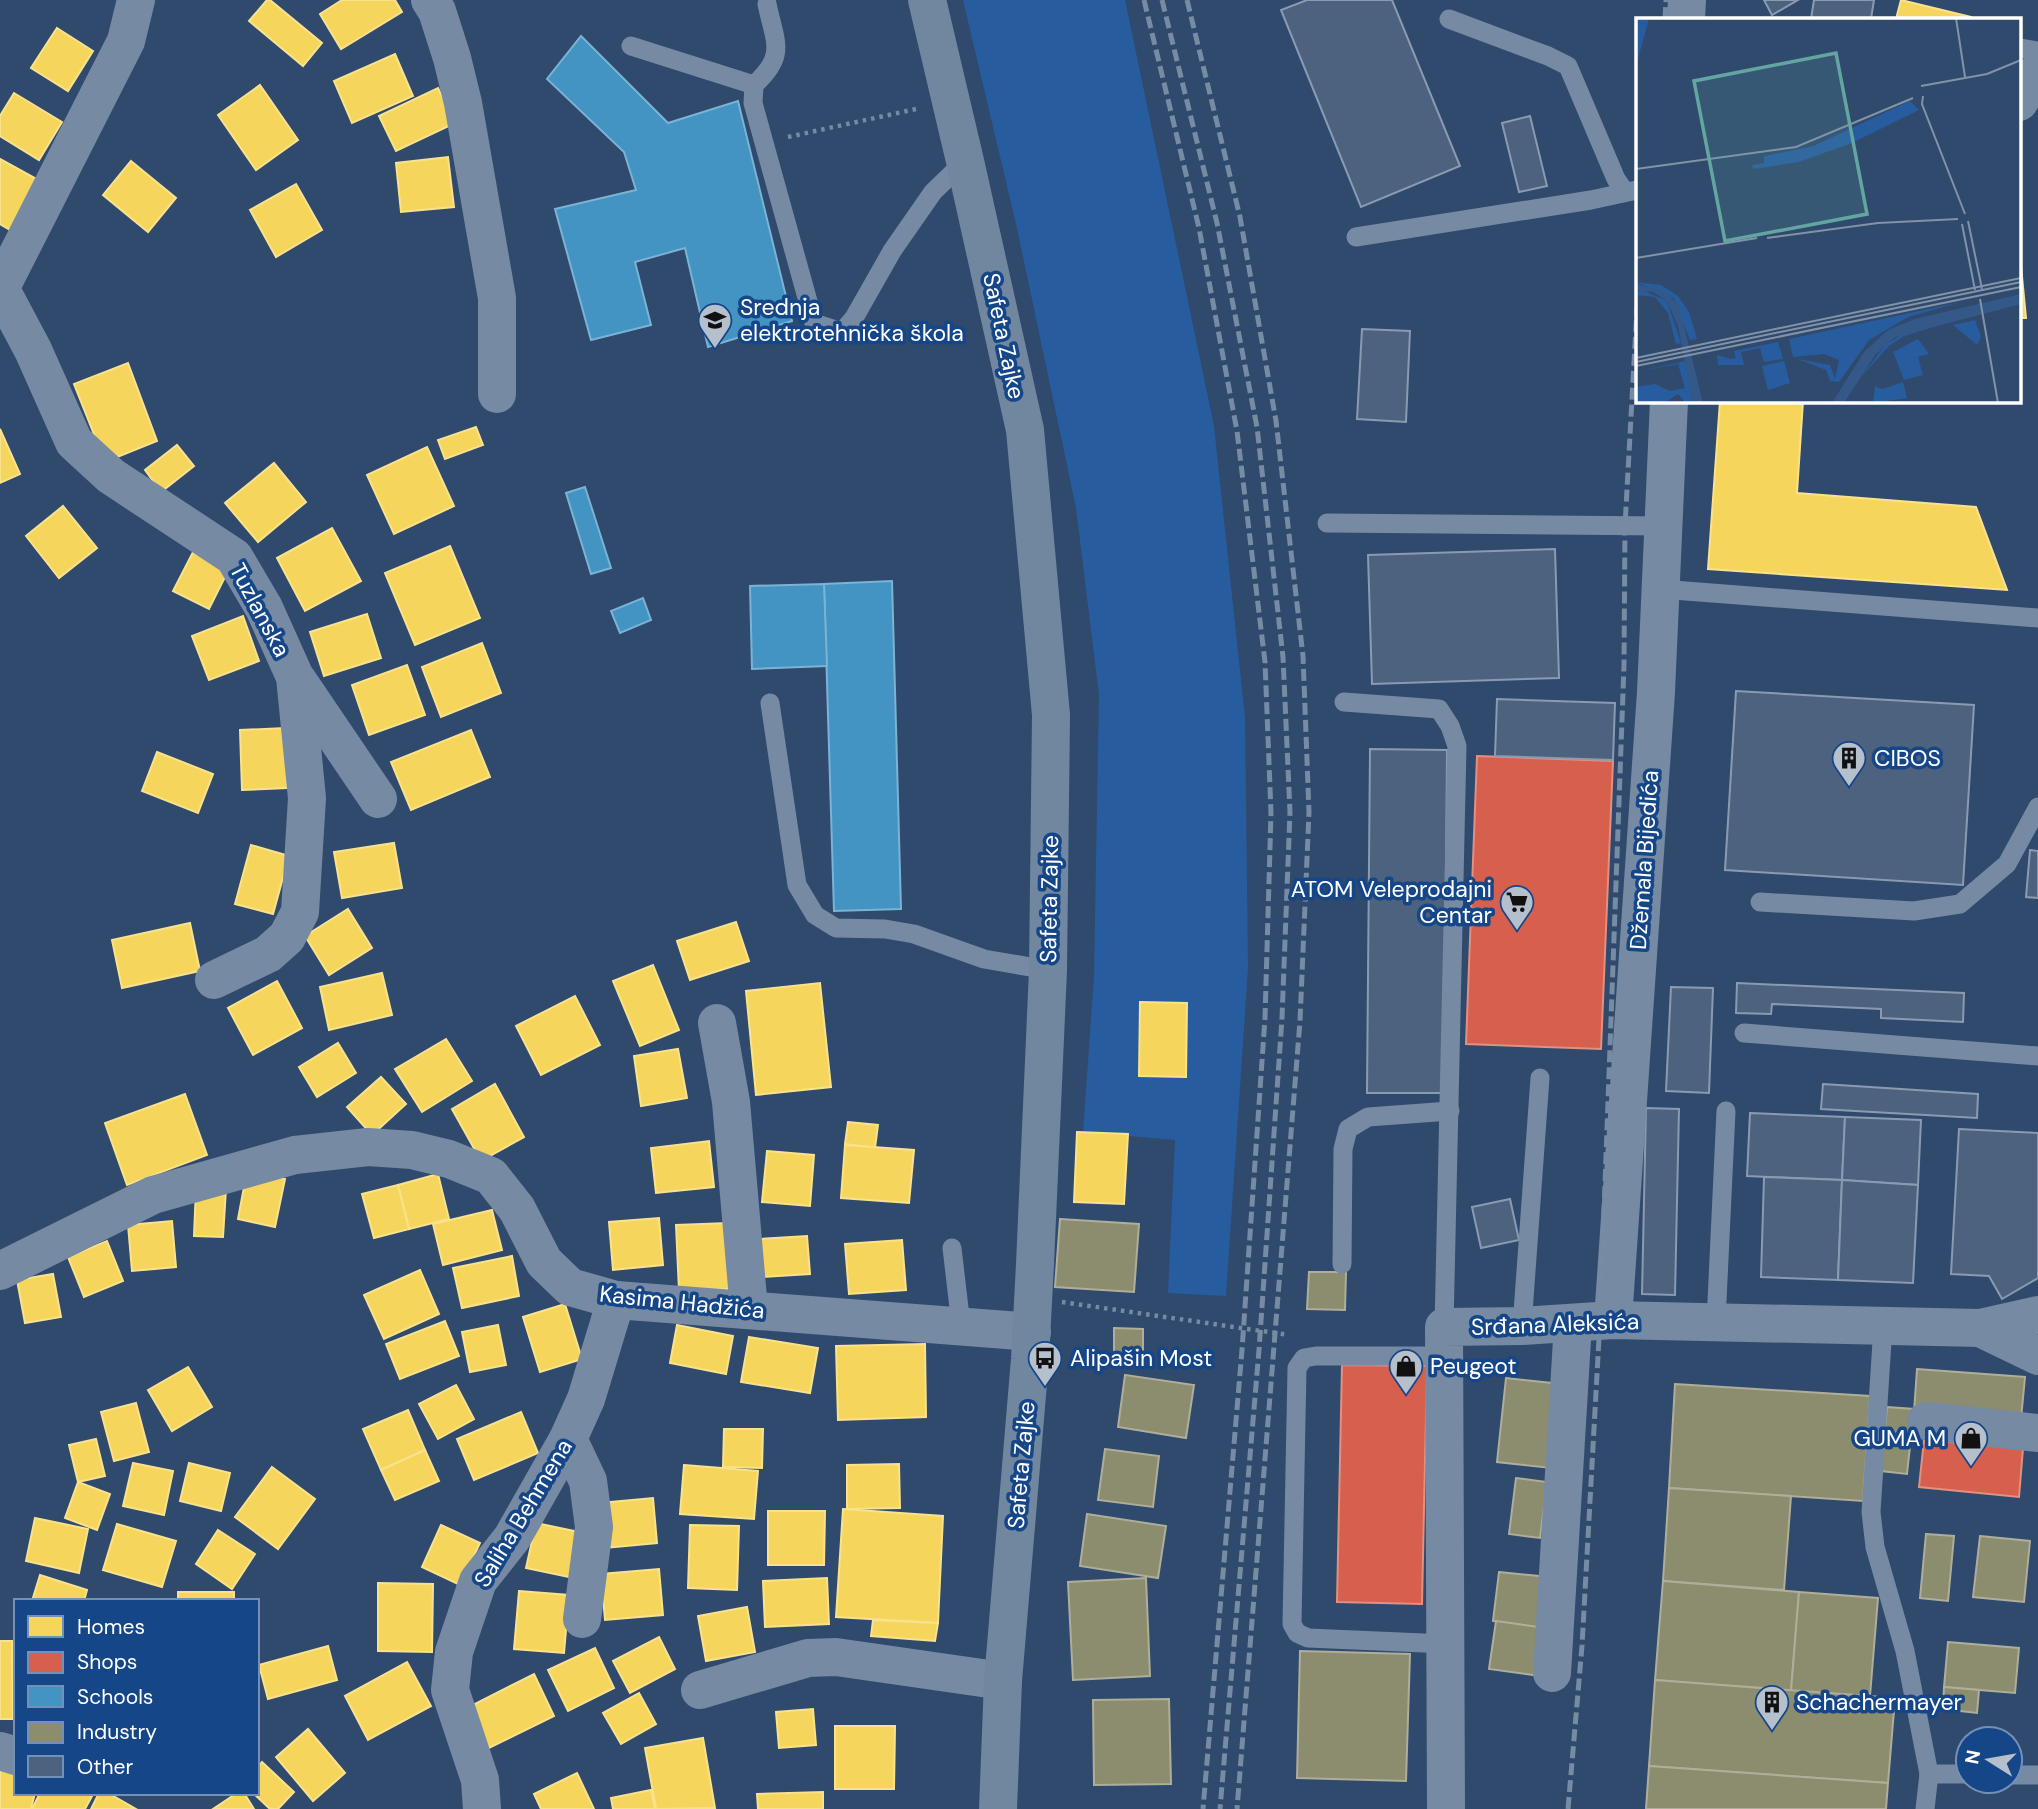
<svg xmlns="http://www.w3.org/2000/svg" width="2038" height="1809" font-family="'DM Sans',sans-serif">
<rect width="100%" height="100%" fill="#2f4a6d"/>
<path fill="#275d9f" d="M963,0H1125L1214,426L1245,718L1248,968L1226,1296L1168,1293L1175,1140L1083,1132L1094,977L1099,695L1076,508L1017,228Z"/>
<g fill="#f6d55c" stroke="#f9e28d" stroke-width="2">
<path d="M267,0H270L322,43L303,66L249,21Z"/>
<path d="M342,0H395L402,12L341,49L320,14Z"/>
<path d="M1901,0L1971,17L1970,19H1896Z"/>
<path d="M57,28L93,51L68,91L31,68Z"/>
<path d="M395,54L413,96L352,123L334,81Z"/>
<path d="M260,85L298,140L256,170L218,115Z"/>
<path d="M438,88L455,123L396,151L379,116Z"/>
<path d="M14,93L62,122L39,160L0,136V116Z"/>
<path d="M448,157L454,207L401,212L396,163Z"/>
<path d="M0,159L40,181L12,231L0,224Z"/>
<path d="M131,161L176,198L148,232L103,195Z"/>
<path d="M296,184L322,230L276,257L250,210Z"/>
<path d="M2019,245L2026,318H2019Z"/>
<path d="M128,363L157,441L105,462L74,384Z"/>
<path d="M1720,401H1803L1797,493L1976,507L2007,590L1708,569Z"/>
<path d="M476,427L483,445L445,459L438,440Z"/>
<path d="M0,429L20,474L0,483Z"/>
<path d="M177,445L194,466L161,492L145,470Z"/>
<path d="M427,447L454,506L394,534L367,475Z"/>
<path d="M274,463L306,502L258,542L225,503Z"/>
<path d="M63,506L97,548L59,578L26,536Z"/>
<path d="M332,528L361,581L305,611L277,558Z"/>
<path d="M450,546L480,618L415,645L385,573Z"/>
<path d="M193,552L228,571L209,609L173,591Z"/>
<path d="M367,614L381,658L324,676L310,632Z"/>
<path d="M243,616L259,661L209,680L192,636Z"/>
<path d="M482,643L501,693L441,717L422,667Z"/>
<path d="M407,665L425,715L369,735L352,685Z"/>
<path d="M285,728L287,788L242,790L240,730Z"/>
<path d="M471,730L490,777L411,810L391,762Z"/>
<path d="M157,752L213,774L198,813L142,791Z"/>
<path d="M394,843L402,888L342,898L334,852Z"/>
<path d="M251,845L289,856L273,914L235,904Z"/>
<path d="M348,909L372,948L329,975L305,936Z"/>
<path d="M736,922L749,961L690,980L677,941Z"/>
<path d="M190,923L200,971L122,988L112,940Z"/>
<path d="M653,965L679,1030L640,1046L613,981Z"/>
<path d="M382,973L392,1015L329,1030L320,987Z"/>
<path d="M277,981L302,1028L253,1055L228,1008Z"/>
<path d="M820,983L831,1087L756,1095L746,991Z"/>
<path d="M575,996L600,1045L541,1075L516,1026Z"/>
<path d="M1140,1002L1187,1003L1186,1077L1139,1076Z"/>
<path d="M446,1039L472,1081L422,1112L395,1069Z"/>
<path d="M338,1043L356,1073L317,1097L299,1067Z"/>
<path d="M678,1049L687,1098L641,1106L634,1056Z"/>
<path d="M381,1077L406,1104L372,1135L347,1107Z"/>
<path d="M495,1084L524,1137L481,1161L452,1109Z"/>
<path d="M185,1094L207,1155L127,1185L105,1123Z"/>
<path d="M848,1122L878,1125L875,1148L845,1144Z"/>
<path d="M1077,1132L1128,1134L1124,1204L1074,1202Z"/>
<path d="M709,1141L714,1187L656,1193L651,1148Z"/>
<path d="M845,1145L914,1150L909,1203L841,1198Z"/>
<path d="M767,1151L814,1155L810,1206L762,1202Z"/>
<path d="M247,1171L285,1179L275,1227L238,1219Z"/>
<path d="M438,1174L449,1219L409,1229L398,1185Z"/>
<path d="M398,1185L409,1229L374,1238L362,1194Z"/>
<path d="M196,1188L226,1189L223,1237L194,1236Z"/>
<path d="M492,1210L502,1250L443,1265L433,1224Z"/>
<path d="M659,1218L663,1265L613,1270L609,1222Z"/>
<path d="M172,1221L176,1267L132,1271L128,1225Z"/>
<path d="M728,1223L731,1289L679,1291L676,1225Z"/>
<path d="M807,1236L810,1274L762,1277L760,1239Z"/>
<path d="M902,1240L906,1290L849,1294L845,1244Z"/>
<path d="M107,1241L123,1281L84,1297L68,1257Z"/>
<path d="M512,1256L519,1296L462,1308L453,1268Z"/>
<path d="M420,1270L439,1314L384,1339L364,1295Z"/>
<path d="M53,1274L61,1317L25,1323L17,1280Z"/>
<path d="M565,1304L582,1359L540,1372L523,1317Z"/>
<path d="M445,1321L459,1356L400,1379L386,1344Z"/>
<path d="M498,1325L506,1365L470,1372L462,1332Z"/>
<path d="M677,1325L733,1336L726,1374L670,1363Z"/>
<path d="M749,1337L818,1348L810,1393L741,1382Z"/>
<path d="M925,1344L926,1417L838,1420L836,1346Z"/>
<path d="M188,1367L212,1407L172,1431L148,1390Z"/>
<path d="M456,1385L474,1419L438,1439L419,1404Z"/>
<path d="M136,1403L149,1452L114,1461L101,1412Z"/>
<path d="M408,1410L425,1450L381,1470L363,1429Z"/>
<path d="M521,1412L538,1453L474,1480L457,1439Z"/>
<path d="M724,1429H763L762,1468L723,1467Z"/>
<path d="M96,1439L105,1476L78,1482L69,1445Z"/>
<path d="M425,1450L439,1481L395,1500L381,1470Z"/>
<path d="M133,1463L173,1471L164,1515L123,1506Z"/>
<path d="M189,1463L230,1473L221,1511L180,1501Z"/>
<path d="M899,1464L900,1508L847,1509V1465Z"/>
<path d="M684,1465L758,1471L754,1519L680,1514Z"/>
<path d="M272,1467L315,1499L278,1549L235,1517Z"/>
<path d="M78,1482L110,1494L97,1530L65,1518Z"/>
<path d="M653,1498L657,1543L605,1548L600,1503Z"/>
<path d="M843,1509L943,1516L938,1623L836,1617Z"/>
<path d="M768,1511H825L824,1565H768Z"/>
<path d="M35,1518L88,1529L79,1573L26,1561Z"/>
<path d="M536,1523L584,1533L574,1578L526,1568Z"/>
<path d="M117,1524L176,1541L162,1587L103,1570Z"/>
<path d="M441,1525L480,1543L460,1585L422,1567Z"/>
<path d="M690,1525L739,1526L737,1590L688,1588Z"/>
<path d="M218,1530L255,1554L232,1589L196,1564Z"/>
<path d="M659,1569L663,1615L605,1620L601,1574Z"/>
<path d="M40,1575L87,1590L84,1601H32Z"/>
<path d="M827,1578L829,1624L765,1627L763,1581Z"/>
<path d="M378,1583L433,1584L432,1652L378,1651Z"/>
<path d="M519,1591L569,1595L564,1653L514,1649Z"/>
<rect x="178" y="1592" width="56" height="9"/>
<path d="M747,1607L755,1652L706,1661L698,1616Z"/>
<path d="M873,1620L938,1623L935,1641L871,1636Z"/>
<path d="M659,1637L675,1669L630,1693L613,1661Z"/>
<path d="M0,1641H12L13,1719H0Z"/>
<path d="M328,1646L337,1680L268,1699L259,1665Z"/>
<path d="M595,1648L614,1688L568,1711L548,1670Z"/>
<path d="M407,1662L431,1706L368,1740L345,1696Z"/>
<path d="M534,1674L554,1716L489,1748L469,1707Z"/>
<path d="M639,1693L656,1724L621,1744L603,1713Z"/>
<path d="M813,1709L816,1745L779,1748L776,1712Z"/>
<path d="M835,1726H895L894,1789H835Z"/>
<path d="M308,1729L345,1773L313,1801L276,1757Z"/>
<path d="M703,1738L715,1808L656,1809L645,1748Z"/>
<path d="M262,1762L294,1792L278,1809H270L253,1793H257V1768Z"/>
<path d="M0,1765L16,1770V1793H35L31,1809H0Z"/>
<path d="M577,1773L594,1809H541L534,1794Z"/>
<path d="M651,1790L655,1809H613L611,1798Z"/>
<path d="M823,1792V1809H758L757,1794Z"/>
<path d="M40,1793H87L92,1796L85,1809H32Z"/>
<path d="M99,1793H108L136,1809H91Z"/>
<path d="M237,1793H244L254,1809H213Z"/>
</g>
<g fill="#d6604d" stroke="#e29082" stroke-width="2">
<path d="M1477,756L1613,761L1601,1049L1466,1044Z"/>
<path d="M1342,1365L1427,1366L1422,1604L1337,1602Z"/>
<path d="M1924,1440L2023,1448L2019,1497L1919,1487Z"/>
</g>
<g fill="#4393c3" stroke="#7bb3d5" stroke-width="2">
<path d="M581,36L668,123L738,101L792,321L708,347L685,248L635,262L651,325L591,340L555,209L636,190L624,152L547,79Z"/>
<path d="M585,487L611,568L591,574L566,493Z"/>
<path d="M892,581L901,909L834,911L824,584Z"/>
<path d="M824,584L827,666L752,669L750,586Z"/>
<path d="M643,598L651,620L620,633L611,611Z"/>
</g>
<g fill="#8c8c6e" stroke="#aeae9a" stroke-width="2">
<path d="M1060,1219L1139,1224L1134,1292L1055,1287Z"/>
<path d="M1309,1272H1346L1345,1310L1307,1309Z"/>
<path d="M1114,1328L1143,1329V1359L1114,1358Z"/>
<path d="M1917,1369L2025,1377L2021,1419L1914,1412Z"/>
<path d="M1125,1375L1194,1385L1186,1438L1118,1427Z"/>
<path d="M1506,1378L1561,1384L1551,1468L1497,1462Z"/>
<path d="M1675,1384L1870,1396L1863,1501L1669,1488Z"/>
<path d="M1887,1407L1914,1409L1907,1474L1881,1471Z"/>
<path d="M1105,1449L1159,1456L1153,1507L1098,1500Z"/>
<path d="M1516,1478L1547,1482L1540,1538L1509,1534Z"/>
<path d="M1669,1488L1791,1496L1784,1590L1663,1581Z"/>
<path d="M1087,1514L1166,1526L1158,1578L1080,1566Z"/>
<path d="M1926,1534L1954,1536L1948,1601L1920,1598Z"/>
<path d="M1980,1536L2030,1541L2024,1602L1973,1597Z"/>
<path d="M1499,1572L1549,1577L1543,1628L1493,1621Z"/>
<path d="M1146,1578L1150,1676L1073,1680L1068,1582Z"/>
<path d="M1663,1581L1799,1592L1791,1691L1655,1680Z"/>
<path d="M1799,1592L1878,1598L1870,1696L1791,1691Z"/>
<path d="M1496,1621L1546,1628L1540,1676L1489,1669Z"/>
<path d="M1948,1642L2019,1648L2015,1693L1944,1687Z"/>
<path d="M1300,1651L1410,1654L1406,1781L1297,1778Z"/>
<path d="M1655,1680L1895,1698L1888,1783L1649,1766Z"/>
<path d="M1944,1687L1979,1690L1977,1713L1943,1709Z"/>
<path d="M1169,1699L1171,1784L1094,1785L1093,1700Z"/>
<path d="M1649,1766L1888,1783L1886,1809H1646Z"/>
</g>
<g fill="#4c627e" stroke="#8a9bb1" stroke-width="2">
<path d="M1307,0H1392L1460,166L1361,207L1281,10Z"/>
<path d="M1764,0H1798L1772,15Z"/>
<path d="M1814,0H1874L1871,19H1811Z"/>
<path d="M1530,116L1547,186L1519,192L1502,123Z"/>
<path d="M1362,329L1410,331L1406,422L1357,419Z"/>
<path d="M1555,549L1559,678L1372,684L1368,555Z"/>
<path d="M1736,691L1974,705L1963,885L1725,870Z"/>
<path d="M1497,699L1615,703L1613,760L1495,756Z"/>
<path d="M1370,749L1447,750L1444,1093H1367Z"/>
<path d="M2030,850L2038,851V898L2026,897Z"/>
<path d="M1737,983L1964,993L1963,1022L1881,1018V1009L1772,1004L1771,1014L1736,1013Z"/>
<path d="M1671,987L1713,988L1709,1093L1666,1091Z"/>
<path d="M1823,1084L1978,1094L1977,1118L1821,1109Z"/>
<path d="M1646,1108L1679,1109L1675,1295L1642,1294Z"/>
<path d="M1750,1113L1845,1117L1842,1180L1747,1176Z"/>
<path d="M1845,1117L1921,1120L1918,1185L1842,1180Z"/>
<path d="M1959,1129L2038,1133V1278L2002,1299L1989,1276L1951,1274Z"/>
<path d="M1764,1177L1842,1180L1838,1280L1761,1277Z"/>
<path d="M1842,1180L1918,1185L1913,1283L1838,1280Z"/>
<path d="M1510,1199L1519,1240L1481,1248L1472,1207Z"/>
</g>
<g fill="none" stroke-linecap="round" stroke-linejoin="round">
<path stroke="#768aa3" stroke-width="4.5" stroke-dasharray="3.5 5" stroke-linecap="butt" d="M788,137L916,109"/>
<g stroke="#768aa3" stroke-width="19">
<path d="M767,4C775,43 787,55 754,85L753,103L814,323L842,332L854,318L892,251L933,192L965,161"/>
<path d="M1449,19L1548,56L1568,66L1616,179L1625,192"/>
<path d="M631,46L754,85"/>
<path d="M2019,48L2038,51"/>
<path d="M1356,237L1591,200L1637,190"/>
<path d="M1327,523L1663,526"/>
<path d="M1660,589L2038,618"/>
<path d="M1344,702L1439,709L1450,726L1457,746L1444,1327"/>
<path d="M770,703L797,885L815,915L836,928L885,929L914,934L984,959L1048,970"/>
<path d="M1760,902L1914,911L1960,904L2007,864L2038,807"/>
<path d="M1744,1033L2038,1056"/>
<path d="M952,1248L961,1325"/>
<path d="M1342,1264L1343,1149L1348,1129L1368,1117L1450,1111"/>
<path d="M1716,1322L1726,1111"/>
<path d="M1522,1326L1540,1078"/>
<path d="M1883,1326L1871,1512L1875,1547L1905,1651L1929,1774H1968"/>
<path d="M1444,1356H1316L1304,1358L1297,1368L1292,1624L1297,1633L1308,1638L1447,1644"/>
<path d="M2010,1775H2038"/>
<path d="M1925,1809L1929,1774"/>
</g>
<g stroke="#768aa3" stroke-width="38">
<path d="M430,0L437,11L452,58L463,103L497,298V394"/>
<path d="M1686,19L1687,0"/>
<path d="M2019,102L2038,71"/>
<path d="M0,288L33,350L74,442L111,476L234,557L264,608L295,677L307,798L300,912L287,937L268,954L214,980"/>
<path d="M0,289L126,41L136,0"/>
<path d="M298,681L378,799"/>
<path d="M717,1023L731,1102L749,1310"/>
<path d="M0,1271L153,1195L295,1155L368,1147L412,1150L449,1159L491,1176L517,1209L544,1262L570,1287L616,1300L1032,1332"/>
<path d="M1613,1320L1656,692L1669,401"/>
<path d="M1980,1328L2038,1356"/>
<path d="M1926,1421L2038,1433"/>
<path d="M568,1439L588,1481L594,1527L582,1619"/>
<path d="M1552,1673L1573,1323"/>
<path d="M700,1690L808,1658L836,1657L1003,1681"/>
<path d="M0,1751L16,1756"/>
<path d="M482,1809L480,1780L450,1690L454,1652L478,1581L512,1538L568,1439L586,1399L616,1300"/>
<path d="M1446,1809L1444,1327L1522,1326L1613,1320L1980,1328L2038,1315"/>
</g>
<path stroke="#71869f" stroke-width="38" d="M927,0L965,161L1025,430L1051,715L1048,970L1035,1264L1030,1359L1003,1681L998,1809"/>
<g stroke="#778ba3" stroke-width="5" stroke-dasharray="12 5" stroke-linecap="butt">
<path d="M1144,0L1199,228L1237,431L1265,662L1271,813L1265,1018L1242,1350L1203,1809"/>
<path d="M1162,0L1217,223L1257,427L1283,657L1290,812L1282,1018L1259,1350L1220,1809"/>
<path d="M1187,0L1240,217L1276,421L1303,656L1309,812L1300,1021L1237,1809"/>
<path d="M1665,19L1666,0"/>
<path d="M1568,1809L1582,1646L1600,1320L1624,665L1625,526L1637,308"/>
</g>
<path stroke="#768aa3" stroke-width="4.5" stroke-dasharray="3.5 5" stroke-linecap="butt" d="M1062,1302L1289,1335"/>
</g>
<defs>
<symbol id="school-pin" viewBox="-11 -11 22 30"><path d="M0 17L-7.5 6A9.5 9.5 0 1 1 7.5 6Z" fill="#b6c0cc" stroke="#144688"/><path d="M0-5L7-2L0 1L-7-2ZM-4 1L0 2.5L4 1V4Q0 6-4 4Z" fill="#111"/></symbol>
<symbol id="building-pin" viewBox="-11 -11 22 30"><path d="M0 17L-7.5 6A9.5 9.5 0 1 1 7.5 6Z" fill="#b6c0cc" stroke="#144688"/><path d="M-4-6H4V6H1V3H-1V6H-4ZM-2.5-4.3h1.7v1.8h-1.7ZM.8-4.3h1.7v1.8H.8ZM-2.5-1h1.7V.8h-1.7ZM.8-1h1.7V.8H.8Z" fill="#111"/></symbol>
<symbol id="supermarket-pin" viewBox="-11 -11 22 30"><path d="M0 17L-7.5 6A9.5 9.5 0 1 1 7.5 6Z" fill="#b6c0cc" stroke="#144688"/><path d="M-6-5.5h2.5l.6 2H6L4.5 2H-2.5L-4.4-4H-6ZM-1.5 3.2a1.3 1.3 0 1 0 .1 0ZM3 3.2a1.3 1.3 0 1 0 .1 0Z" fill="#111"/></symbol>
<symbol id="bus-pin" viewBox="-11 -11 22 30"><path d="M0 17L-7.5 6A9.5 9.5 0 1 1 7.5 6Z" fill="#b6c0cc" stroke="#144688"/><path d="M-5-6H5V4H4V6H2V4H-2V6H-4V4H-5ZM-3.5-4V0h7V-4ZM-3.5 1.2v1.5H-2V1.2ZM2 1.2v1.5H3.5V1.2Z" fill="#111"/></symbol>
<symbol id="shop-pin" viewBox="-11 -11 22 30"><path d="M0 17L-7.5 6A9.5 9.5 0 1 1 7.5 6Z" fill="#b6c0cc" stroke="#144688"/><path d="M-5-2.5h2.3a2.7 3.5 0 0 1 5.4 0H5L5.5 6h-11ZM-1.5-2.5h3a1.5 2.3 0 0 0-3 0Z" fill="#111"/></symbol>
</defs>
<g fill-rule="evenodd">
<use href="#school-pin" x="696" y="301" width="38" height="52"/>
<use href="#building-pin" x="1830" y="739" width="38" height="52"/>
<use href="#supermarket-pin" x="1498" y="883" width="38" height="52"/>
<use href="#bus-pin" x="1026" y="1339" width="38" height="52"/>
<use href="#shop-pin" x="1387" y="1347" width="38" height="52"/>
<use href="#shop-pin" x="1952" y="1419" width="38" height="52"/>
<use href="#building-pin" x="1753" y="1683" width="38" height="52"/>
</g>
<g text-anchor="middle" stroke-width="7" stroke-linejoin="round" paint-order="stroke">
<g font-size="23" fill="#fff" stroke="#144688" text-anchor="start">
<text x="740" y="315">Srednja<tspan x="740" dy="26">elektrotehnička škola</tspan></text>
<text x="1874" y="766">CIBOS</text>
<text x="1492" y="897" text-anchor="end">ATOM Veleprodajni<tspan x="1492" dy="26">Centar</tspan></text>
<text x="1070" y="1366">Alipašin Most</text>
<text x="1430" y="1374">Peugeot</text>
<text x="1946" y="1446" text-anchor="end">GUMA M</text>
<text x="1796" y="1710">Schachermayer</text>
</g>
<g font-size="23" fill="#fff" stroke="#144688">
<text transform="translate(1004 336) rotate(78)" y="8">Safeta Zajke</text>
<text transform="translate(260 610) rotate(62)" y="8">Tuzlanska</text>
<text transform="translate(1644 860) rotate(-86)" y="8">Džemala Bijedića</text>
<text transform="translate(1049 899) rotate(-89)" y="8">Safeta Zajke</text>
<text transform="translate(682 1302) rotate(6)" y="8">Kasima Hadžića</text>
<text transform="translate(1555 1324) rotate(-2)" y="8">Srđana Aleksića</text>
<text transform="translate(1021 1465) rotate(-85)" y="8">Safeta Zajke</text>
<text transform="translate(523 1513) rotate(-59)" y="8">Saliha Behmena</text>
</g>
</g>
<g transform="translate(1636 18)">
<rect width="385" height="385" fill="#2f4a6d"/>
<path d="M0,0L13,1L0,48ZM274,83L283,92L216,125L163,144L117,151L116,147L128,145V138L177,128ZM0,264L25,267L42,278L53,294L61,321L54,322L38,281ZM4,271L31,283L45,325L40,326L32,295L19,279L0,277ZM325,284L272,299L233,322L203,364L194,363L190,352L162,341L194,347L199,361L203,342L188,336L157,339L153,321ZM341,296L268,318L253,328L224,360L250,326L267,316ZM339,302L345,319L341,327L317,307ZM282,321L293,336L282,339L287,357L268,362L257,334ZM142,324L147,341L128,344L124,330L105,334L108,347H82L81,337L95,341L100,340L98,333ZM49,343L57,385H50L42,376L28,385L1,383L0,369L19,366L34,373L49,370L42,346L0,354ZM148,343L154,365L132,372L126,348ZM267,364L271,380L237,385L239,368L246,371Z" fill="#275d9f"/>
<path d="M0,266L28,273L43,288L67,385H57L42,308L31,283L17,274L0,272ZM385,276V286L259,319L239,337L208,385H196L228,334L252,312L279,301Z" fill="#345988"/>
<path fill="none" stroke="#8292a7" stroke-width="2" d="M320,0L329,59M285,68L351,56L385,42M287,78L286,86L329,196M0,151L160,129L277,80M332,203L346,271M326,206L339,272M131,220L242,205L322,201M0,240L121,220M344,281L362,385M0,340L385,260M0,344L385,264M0,348L385,269"/>
<path fill="#63a6a1" fill-opacity="0.15" stroke="#63a6a1" stroke-width="3.5" d="M200,35L231,196L89,223L58,63Z"/>
<rect width="385" height="385" fill="none" stroke="#fff" stroke-width="3.5"/>
</g>
<rect x="14" y="1599" width="245" height="196" fill="#144688" stroke="#7290b8" stroke-width="2"/>
<rect x="28" y="1616" width="35" height="21" fill="#f6d55c" stroke="#7290b8" stroke-width="2"/>
<text x="77" y="1634" font-size="21" fill="#ffffff">Homes</text>
<rect x="28" y="1652" width="35" height="21" fill="#d6604d" stroke="#7290b8" stroke-width="2"/>
<text x="77" y="1669" font-size="21" fill="#ffffff">Shops</text>
<rect x="28" y="1686" width="35" height="21" fill="#4393c3" stroke="#7290b8" stroke-width="2"/>
<text x="77" y="1704" font-size="21" fill="#ffffff">Schools</text>
<rect x="28" y="1722" width="35" height="21" fill="#8c8c6e" stroke="#7290b8" stroke-width="2"/>
<text x="77" y="1739" font-size="21" fill="#ffffff">Industry</text>
<rect x="28" y="1756" width="35" height="21" fill="#4c627e" stroke="#7290b8" stroke-width="2"/>
<text x="77" y="1774" font-size="21" fill="#ffffff">Other</text>
<g transform="translate(1989 1760) rotate(281)"><circle r="33" fill="#144688" stroke="#7290b8" stroke-width="2"/>
<path d="M0-5L12 26L0 18L-12 26Z" fill="#b6c0cc"/>
<text y="-10" font-size="19" font-weight="bold" text-anchor="middle" fill="#ffffff">N</text>
</g>
</svg>
